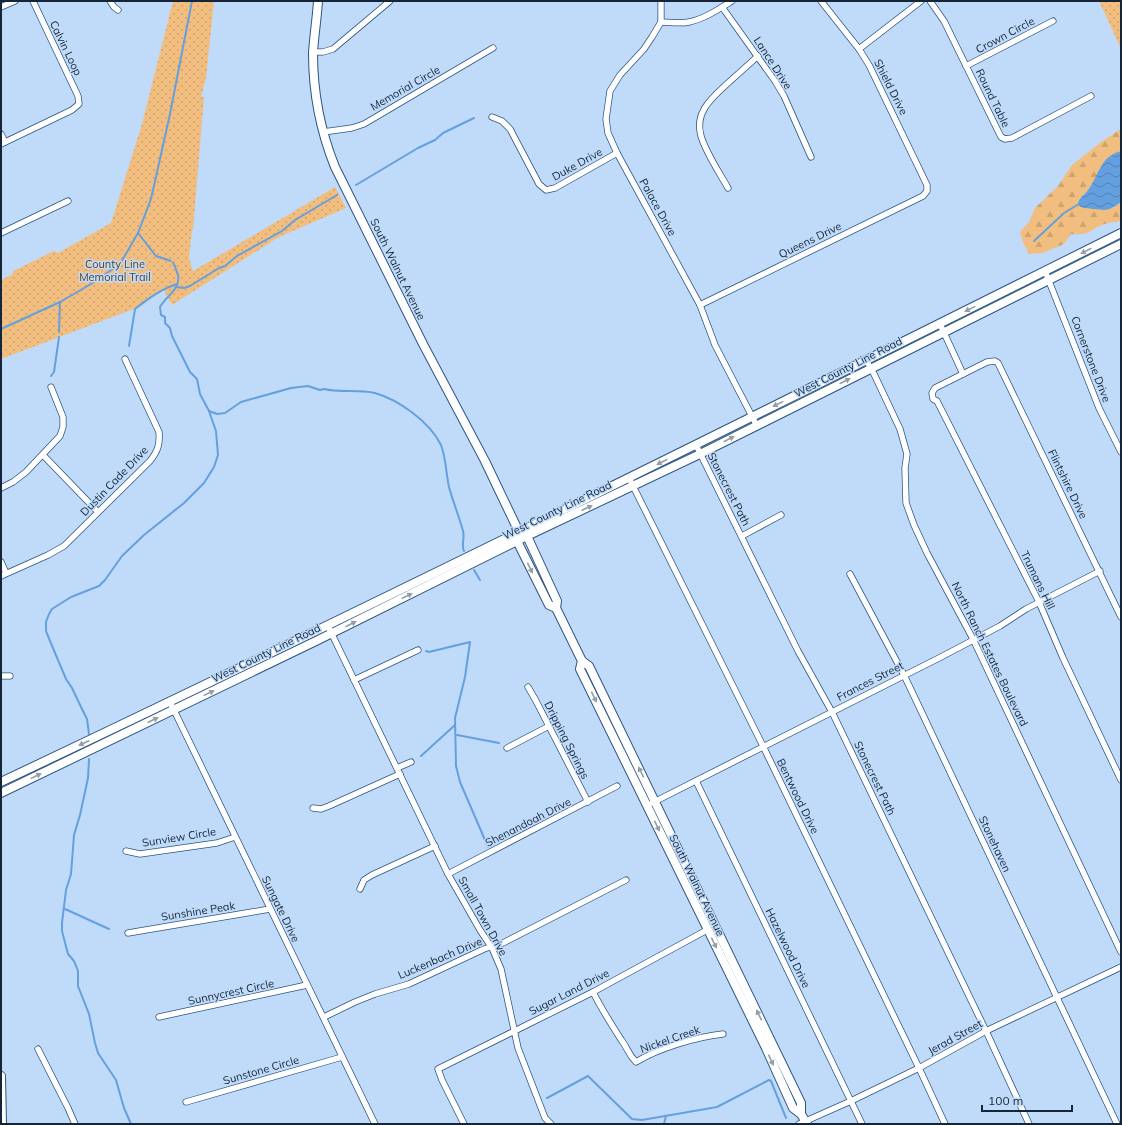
<svg xmlns="http://www.w3.org/2000/svg" width="1122" height="1125" font-family="Mulish,sans-serif">
<defs>
<pattern id="grass-dots" width="8" height="8" patternUnits="userSpaceOnUse"><rect width="8" height="8" fill="#f1be7f"/><path d="M2 2h.1M6 6h.1" fill="none" stroke="#cea36e" stroke-width="1.8" stroke-linecap="round"/></pattern>
<pattern id="forest-firs" width="22" height="20" patternUnits="userSpaceOnUse"><rect width="22" height="20" fill="#f1be7f"/><path d="M5 1l3.5 6h-7zM16 11l3.5 6h-7z" fill="#cea36e"/></pattern>
<pattern id="water-waves" width="16" height="10" patternUnits="userSpaceOnUse"><rect width="16" height="10" fill="#64a0e0"/><path d="M0 5q4-4 8 0t8 0" fill="none" stroke="#5182b7"/></pattern>
</defs>
<rect width="100%" height="100%" fill="#c0dbf9"/>
<g fill="url(#grass-dots)">
<path d="M173,1H214L206,78L201,97H204L193,230H192L189,258L193,271L335,187L346,208L279,237L172,305L163,289L146,300L139,307L1,359V280L13,274V271L54,251L58,253L111,223L142,124Z"/>
<path d="M1099,1H1121V49Z"/>
</g>
<path fill="url(#forest-firs)" d="M1121,129V151L1100,168L1095,180L1087,191L1079,199L1082,208H1113L1121,202V221C1116,222 1110,222 1105,224C1089,229 1092,236 1071,234L1064,244L1043,253L1029,254L1023,242L1020,232L1029,222L1035,208L1058,186L1072,165L1101,142Z"/>
<path fill="url(#water-waves)" d="M1121,151V202C1110,210 1107,211 1094,209C1087,208 1083,209 1078,205C1079,196 1083,197 1088,190C1096,180 1099,164 1110,156C1113,154 1118,152 1121,151Z"/>
<g fill="none" stroke-linecap="round" stroke-linejoin="round">
<g stroke="#64a0e0" stroke-width="2">
<path d="M356,185L418,148L435,140L443,133L474,118"/>
<path d="M138,233L156,256L171,261"/>
<path d="M1034,241L1064,213L1079,204"/>
<path d="M176,287L184,288L190,286L219,268L225,266L237,256L282,231L295,220L337,195"/>
<path d="M1,329L60,302L91,284L120,264L138,233L151,199L170,114L192,1"/>
<path d="M59,332L60,302"/>
<path d="M129,346L135,309C148,299 161,289 177,284"/>
<path d="M51,376L54,372L59,337"/>
<path d="M209,411L217,414L225,413L241,402L291,388L308,386L320,390L324,389C340,393 358,389 375,393C399,400 430,422 441,445C446,458 446,473 449,487C453,502 459,516 463,531C465,538 461,546 464,551"/>
<path d="M474,570L480,580"/>
<path d="M426,651L429,652L470,642L465,677L455,718L456,766L460,782L488,847"/>
<path d="M89,734L87,719L82,709L72,688L66,679L50,641L46,631V622L49,614L52,609L71,597L99,586L105,580L122,556L144,535L184,503L204,483L214,467L218,455L216,431L209,411L200,394L197,379L190,372L172,336L170,328L165,323V317L161,315L160,307C166,296 181,289 178,275C176,270 176,267 173,263"/>
<path d="M457,735L499,743"/>
<path d="M421,756L455,725"/>
<path d="M89,759L88,778L80,815L74,835L71,874L66,890L62,923V931L68,954L74,961L78,971V986L89,1014L95,1043L98,1053L116,1080L124,1108L131,1124"/>
<path d="M65,909L109,929"/>
<path d="M547,1098L588,1076L632,1119L642,1120L717,1107L769,1080L771,1081L786,1118"/>
<path d="M664,1124L666,1116"/>
</g>
<defs>
<g id="street">
<path d="M110,1L114,7L118,10"/>
<path d="M661,1V22L652,37L644,49L620,75L610,91L606,119L608,133L617,153L700,305L715,345L757,426"/>
<path d="M930,1L944,21L1001,137L1005,139L1012,138L1091,96"/>
<path d="M1,7L15,1"/>
<path d="M722,7L775,81L784,96L811,157"/>
<path d="M661,22C670,22 680,24 689,22C704,19 719,9 732,1"/>
<path d="M859,49L921,1"/>
<path d="M313,52H323L333,49L390,1"/>
<path d="M966,66L1053,21"/>
<path d="M492,117L502,121L510,129L539,184L546,190L555,188L617,153"/>
<path d="M323,132L352,128L364,124L493,48"/>
<path d="M1,134L5,142"/>
<path d="M1,144L72,110L79,104L78,96L33,1"/>
<path d="M728,188C719,172 706,153 701,136C694,112 712,98 728,83C738,74 748,65 758,56"/>
<path d="M1,233L68,201"/>
<path d="M1045,271L1099,408L1121,452"/>
<path d="M700,305L923,196L927,191V185L869,65L859,49L821,1"/>
<path d="M940,324L963,374"/>
<path d="M866,360L874,374L900,429L907,454L905,468L906,503L914,525L927,553L973,639L1121,952"/>
<path d="M696,445L798,651L832,712L986,1031L1029,1124"/>
<path d="M43,455L98,512"/>
<path d="M629,478L763,746L919,1068L945,1124"/>
<path d="M1,488L13,482L26,472L60,436L63,427V417L51,387"/>
<path d="M742,536L781,515"/>
<path d="M1,562L6,573"/>
<path d="M850,574L904,675L1117,1124"/>
<path d="M1,576L48,555L64,546L150,461C158,451 160,444 159,432L125,359"/>
<path d="M1121,617L998,363L995,361L987,362L935,388L932,393L933,399L937,401L1039,602L1063,658L1121,780"/>
<path d="M328,626L448,874L480,930L492,948L501,969L518,1048L545,1118L551,1124"/>
<path d="M1,676H10"/>
<path d="M354,680L418,650"/>
<path d="M528,687L535,699L588,802"/>
<path d="M170,702L375,1124"/>
<path d="M507,748L549,726"/>
<path d="M397,768L411,762"/>
<path d="M696,781L862,1124"/>
<path d="M652,803L939,658L1000,626L1026,609L1100,571"/>
<path d="M313,808L321,809L329,806L400,774"/>
<path d="M126,851L140,854L217,843L235,837"/>
<path d="M448,874L617,786"/>
<path d="M360,889L364,880L372,875L435,846"/>
<path d="M128,933L270,909"/>
<path d="M593,992C602,1010 611,1024 622,1041C628,1049 628,1054 636,1062C659,1048 696,1037 723,1034"/>
<path d="M159,1017L307,985"/>
<path d="M324,1017L355,1002L375,994L409,984L484,949L503,943L626,880"/>
<path d="M38,1049L68,1108L75,1124"/>
<path d="M186,1102L342,1057"/>
<path d="M464,1124L442,1080L438,1069L593,992L707,930"/>
<path d="M799,1124L851,1101L919,1068L986,1031L1121,967"/>
</g>
<g id="secondary">
<path d="M318,1C317,18 314,36 313,53C313,92 320,130 335,167L423,344L485,461L519,532L527,536L557,601L556,608L582,661L589,666L801,1103V1114"/>
<path d="M518,537L517,541L549,605L556,608"/>
<path d="M582,661L580,669L766,1048L793,1108L801,1114L807,1124"/>
<path d="M1,782C377,604 749,419 1121,233"/>
<path d="M1,793L316,641L527,536L700,454L1121,244"/>
<path d="M1,1076L2,1124"/>
</g>
</defs>
<use href="#street" stroke="#2d5580" stroke-width="7"/>
<use href="#secondary" stroke="#2d5580" stroke-width="10"/>
<use href="#street" stroke="#fff" stroke-width="5.5"/>
<use href="#secondary" stroke="#fff" stroke-width="8"/>
</g>
<defs><path id="oneway-solid" d="M-6-.8H1V-3.2L6.5 0L1 3.2V.8H-6Z"/></defs>
<g fill="#959da5">
<use href="#oneway-solid" transform="translate(1086 251) rotate(153)"/>
<use href="#oneway-solid" transform="translate(970 309) rotate(154)"/>
<use href="#oneway-solid" transform="translate(845 381) rotate(-27)"/>
<use href="#oneway-solid" transform="translate(778 404) rotate(154)"/>
<use href="#oneway-solid" transform="translate(729 439) rotate(-27)"/>
<use href="#oneway-solid" transform="translate(662 462) rotate(153)"/>
<use href="#oneway-solid" transform="translate(587 508) rotate(-25)"/>
<use href="#oneway-solid" transform="translate(530 568) rotate(64)"/>
<use href="#oneway-solid" transform="translate(407 596) rotate(-26)"/>
<use href="#oneway-solid" transform="translate(351 624) rotate(-27)"/>
<use href="#oneway-solid" transform="translate(209 693) rotate(-26)"/>
<use href="#oneway-solid" transform="translate(594 697) rotate(64)"/>
<use href="#oneway-solid" transform="translate(153 720) rotate(-25)"/>
<use href="#oneway-solid" transform="translate(84 743) rotate(155)"/>
<use href="#oneway-solid" transform="translate(641 772) rotate(-116)"/>
<use href="#oneway-solid" transform="translate(36 776) rotate(-26)"/>
<use href="#oneway-solid" transform="translate(657 826) rotate(64)"/>
<use href="#oneway-solid" transform="translate(714 943) rotate(64)"/>
<use href="#oneway-solid" transform="translate(759 1015) rotate(-116)"/>
<use href="#oneway-solid" transform="translate(771 1060) rotate(65)"/>
</g>
<g text-anchor="middle" stroke-width="3" stroke-linejoin="round" paint-order="stroke">
<g font-size="11" fill="#142538" stroke="#c0dbf9">
<text transform="translate(1005 35) rotate(-28)" y="4">Crown Circle</text>
<text transform="translate(66 48) rotate(64)" y="4">Calvin Loop</text>
<text transform="translate(773 63) rotate(57)" y="4">Lance Drive</text>
<text transform="translate(891 87) rotate(63)" y="4">Shield Drive</text>
<text transform="translate(405 88) rotate(-30)" y="4">Memorial Circle</text>
<text transform="translate(993 98) rotate(64)" y="4">Round Table</text>
<text transform="translate(577 164) rotate(-29)" y="4">Duke Drive</text>
<text transform="translate(658 207) rotate(61)" y="4">Palace Drive</text>
<text transform="translate(810 240) rotate(-26)" y="4">Queens Drive</text>
<text transform="translate(398 269) rotate(64)" y="4">South Walnut Avenue</text>
<text transform="translate(1091 359) rotate(69)" y="4">Cornerstone Drive</text>
<text transform="translate(848 367) rotate(-27)" y="4">West County Line Road</text>
<text transform="translate(114 481) rotate(-46)" y="4">Dustin Cade Drive</text>
<text transform="translate(1068 484) rotate(64)" y="4">Flintshire Drive</text>
<text transform="translate(729 489) rotate(63)" y="4">Stonecrest Path</text>
<text transform="translate(557 510) rotate(-26)" y="4">West County Line Road</text>
<text transform="translate(1038 580) rotate(64)" y="4">Trumans Hill</text>
<text transform="translate(266 653) rotate(-26)" y="4">West County Line Road</text>
<text transform="translate(990 654) rotate(64)" y="4">North Ranch Estates Boulevard</text>
<text transform="translate(870 681) rotate(-27)" y="4">Frances Street</text>
<text transform="translate(567 740) rotate(63)" y="4">Dripping Springs</text>
<text transform="translate(875 778) rotate(64)" y="4">Stonecrest Path</text>
<text transform="translate(798 796) rotate(64)" y="4">Bentwood Drive</text>
<text transform="translate(528 822) rotate(-27)" y="4">Shenandoah Drive</text>
<text transform="translate(179 837) rotate(-9)" y="4">Sunview Circle</text>
<text transform="translate(995 844) rotate(65)" y="4">Stonehaven</text>
<text transform="translate(697 885) rotate(64)" y="4">South Walnut Avenue</text>
<text transform="translate(281 909) rotate(64)" y="4">Sungate Drive</text>
<text transform="translate(198 911) rotate(-9)" y="4">Sunshine Peak</text>
<text transform="translate(483 916) rotate(61)" y="4">Small Town Drive</text>
<text transform="translate(788 948) rotate(64)" y="4">Hazelwood Drive</text>
<text transform="translate(440 958) rotate(-23)" y="4">Luckenbach Drive</text>
<text transform="translate(231 992) rotate(-12)" y="4">Sunnycrest Circle</text>
<text transform="translate(569 992) rotate(-27)" y="4">Sugar Land Drive</text>
<text transform="translate(955 1037) rotate(-29)" y="4">Jerad Street</text>
<text transform="translate(670 1039) rotate(-19)" y="4">Nickel Creek</text>
<text transform="translate(261 1070) rotate(-16)" y="4">Sunstone Circle</text>
</g>
<g font-size="11" fill="#583f20" stroke="#c0dbf9">
<text x="115" y="268">County Line<tspan x="115" dy="13">Memorial Trail</tspan></text>
</g>
</g>
<rect width="1122" height="1125" fill="none" stroke="#142538" stroke-width="4"/>
<path d="M982 1105v6h90v-6" fill="none" stroke="#142538" stroke-width="2"/>
<text x="988" y="1105" font-size="12" fill="#142538" stroke="#c0dbf9" stroke-width="3" paint-order="stroke">100 m</text>
</svg>
